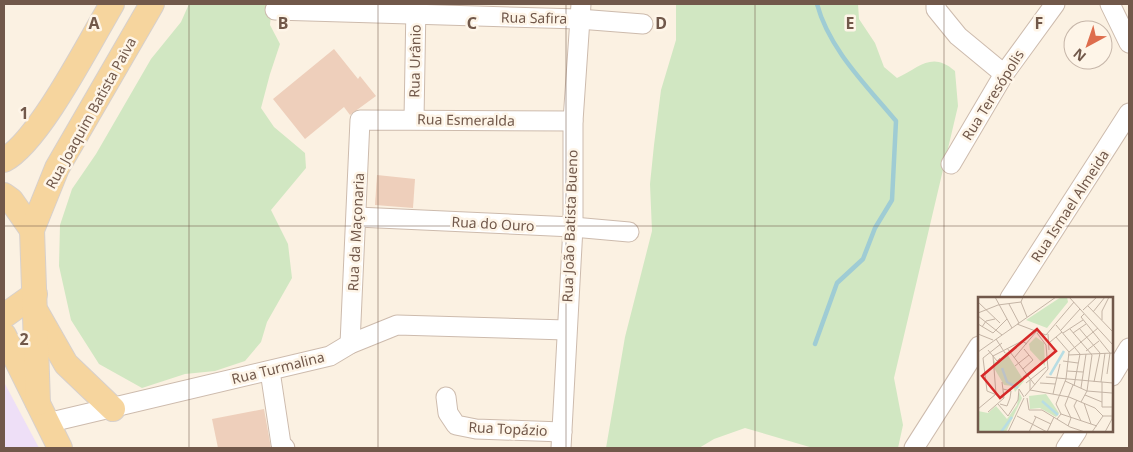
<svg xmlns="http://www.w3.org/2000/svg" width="1133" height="452" font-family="'Noto Sans',sans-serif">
<rect width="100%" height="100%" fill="#fbf1e2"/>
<path fill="#eedff7" d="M4,382L39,448H4Z"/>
<g fill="#d1e7c2">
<path d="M189,4H272L270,25L280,44L270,74L261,108L274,127L305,153L306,168L271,210L288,244L292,278L267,322L261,342L245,361L215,371L185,374L142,388L99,364L71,320L59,266L60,225L72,189L96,154L151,59L181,22Z"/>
<path d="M676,4H858L859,19L875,43L884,67L897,78C920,67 932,51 955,71L958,106L894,378L903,425L898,448H813L745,428L714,439L699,448H606L625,337L652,231L650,184L654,145L661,90L676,40Z"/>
</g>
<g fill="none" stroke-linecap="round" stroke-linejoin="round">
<path stroke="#9fccd4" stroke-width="4.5" d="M815,344L837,283L863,259L875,228L892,200L896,121C866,85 829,49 817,4"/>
</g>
<g fill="#eecfbb">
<path d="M334,49L358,79L360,76L376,96L350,115L344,107L305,139L273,99Z"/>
<path d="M377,175L415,179L413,208L375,205Z"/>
<path d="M264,409L271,448H218L212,419Z"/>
</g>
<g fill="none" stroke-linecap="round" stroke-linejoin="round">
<defs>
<g id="minor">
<path d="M936,4V9L958,36L1004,74"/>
<path d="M1110,4L1129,43"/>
<path d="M275,10L579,19L643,24"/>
<path d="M414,119L416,4"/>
<path d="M951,164L1004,74L1055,4"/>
<path d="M357,217L573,227L629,232"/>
<path d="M1010,298L1129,113"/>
<path d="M350,344L360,120L573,121"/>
<path d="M270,371L281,444L285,448"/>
<path d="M1112,376L1129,348"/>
<path d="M446,397L448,413L456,425L476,429L562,432"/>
<path d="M47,423L330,356L350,344L397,325L566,330"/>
<path d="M561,448L573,227V121L581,4"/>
<path d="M914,448L979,346"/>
<path d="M1066,448L1077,431"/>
</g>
<g id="major">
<path d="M4,160C39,142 90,41 112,4"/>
<path d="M4,195L11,200L32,230"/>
<path d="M37,313L66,364L113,409"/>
<path d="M4,316L35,294"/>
<path d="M4,335L60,448"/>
<path d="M38,403L32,230L57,168L152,4"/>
</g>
</defs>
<use href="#minor" stroke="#cdbbad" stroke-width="21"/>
<use href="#major" stroke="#d7d0cc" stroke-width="26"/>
<use href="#minor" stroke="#fff" stroke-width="19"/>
<use href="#major" stroke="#f6d59e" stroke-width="24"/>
</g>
<path fill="none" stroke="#71584a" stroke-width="1" stroke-opacity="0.55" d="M189,4V448M378,4V448M566,4V448M755,4V448M944,4V448M4,226H1129"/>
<g text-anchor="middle" stroke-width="5" stroke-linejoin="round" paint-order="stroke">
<g font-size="14" fill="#71584a" stroke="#fef5e8">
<text transform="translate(534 18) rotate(1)" y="5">Rua Safira</text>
<text transform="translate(415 61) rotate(-89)" y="5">Rua Urânio</text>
<text transform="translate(993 95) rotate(-58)" y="5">Rua Teresópolis</text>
<text transform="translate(91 113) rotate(-61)" y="5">Rua Joaquim Batista Paiva</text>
<text transform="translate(466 120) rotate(1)" y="5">Rua Esmeralda</text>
<text transform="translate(1070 206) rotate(-57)" y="5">Rua Ismael Almeida</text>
<text transform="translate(493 224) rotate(3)" y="5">Rua do Ouro</text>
<text transform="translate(570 226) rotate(-88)" y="5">Rua João Batista Bueno</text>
<text transform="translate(356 232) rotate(-87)" y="5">Rua da Maçonaria</text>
<text transform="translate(278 368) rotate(-14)" y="5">Rua Turmalina</text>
<text transform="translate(508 429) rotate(3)" y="5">Rua Topázio</text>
</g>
</g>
<g transform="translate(978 297)">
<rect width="135" height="135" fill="#fbf1e2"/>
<path d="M83,0H89L90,5L69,31L48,23ZM58,40L66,46L67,69L52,53L51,47ZM28,55L46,84L37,95L35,89L26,88L16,71V63L18,66L24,64ZM41,95L44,101L28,135H0V114L10,116L18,109L29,122L39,108ZM68,97L81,116L78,120L62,111L52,112L51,99Z" fill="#d1e7c2"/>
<path fill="none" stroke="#b8dde3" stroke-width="2.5" d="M24,71L29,85L40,91M72,78L86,54M64,104L80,118M23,135L34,120"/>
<path fill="none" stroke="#c4b4a5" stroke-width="1" d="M17,0L34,31M45,0L43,5L49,20M91,0L135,48M0,5L22,26M31,7L41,26M110,9L135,35M105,13L119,0M115,15L127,0M0,16L20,8L43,5M106,17L103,20L132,56L129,77M0,19L24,38M124,23V14L131,0M0,27L15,36L29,22M39,27L68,38L96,5M78,28L102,57L96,89M4,30L8,24L17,22M101,31L122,56L116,85M92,32L114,58L109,94L103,105M83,33L102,12M85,36L105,23M95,36L108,27M0,37L15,43M70,37L71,53M78,40L91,55M18,42L27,56M72,45L84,35M29,51L57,88M10,53L19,64L22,61M108,54L121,44M0,55L78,0M90,58L135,56M36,61L58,35M85,64L100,66M37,69L51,58M45,72L55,63L46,52M89,74L105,75M45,80L64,65M68,80L135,86M52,83V93L91,100L117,111L125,119H134M87,84L109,94L134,96M123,85L127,56M124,85V110H134M48,86L68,70M62,86L77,87M103,91L108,57M9,94L5,61L24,46M9,94L26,101M18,97L15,59L44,44L49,47M75,97L82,67M107,98L124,105M47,99L70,72L68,48L59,36M49,101L51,113H64L92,130L107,135M99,103L96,109L103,124M106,106L113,127M20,107L30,119L40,103L41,92L46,100M22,107L29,109L32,101L33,94L25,92M0,112L18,97M10,115L26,101L24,85M83,117L119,129M39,119L69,135L76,120M56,119L73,127M79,122L83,117L78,107L88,82L91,55L120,31M90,129L93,121L87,108L95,88M30,135L46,101M51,135L58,120M114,135L125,119M127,135L134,122L135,71"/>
<path fill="#d62828" fill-opacity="0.15" stroke="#d62828" stroke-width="2.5" d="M59,32L78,54L22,101L4,79Z"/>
<rect width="135" height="135" fill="none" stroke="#71584a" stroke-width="2.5"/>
</g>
<g font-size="16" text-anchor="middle" font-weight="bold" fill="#71584a" stroke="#fef5e8" stroke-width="5" stroke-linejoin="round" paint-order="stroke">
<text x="94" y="29">A</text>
<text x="283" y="29">B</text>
<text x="472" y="29">C</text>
<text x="661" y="29">D</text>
<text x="850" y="29">E</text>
<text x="1039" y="29">F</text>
<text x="24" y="119">1</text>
<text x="24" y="345">2</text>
</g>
<rect width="1133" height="452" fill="none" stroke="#71584a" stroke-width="10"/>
<g transform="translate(1088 45) rotate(220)"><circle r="24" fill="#fef5e8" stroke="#c6b6a9"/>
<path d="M0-4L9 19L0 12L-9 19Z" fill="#de6d4d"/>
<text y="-8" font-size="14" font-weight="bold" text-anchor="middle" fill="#71584a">N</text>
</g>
</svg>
